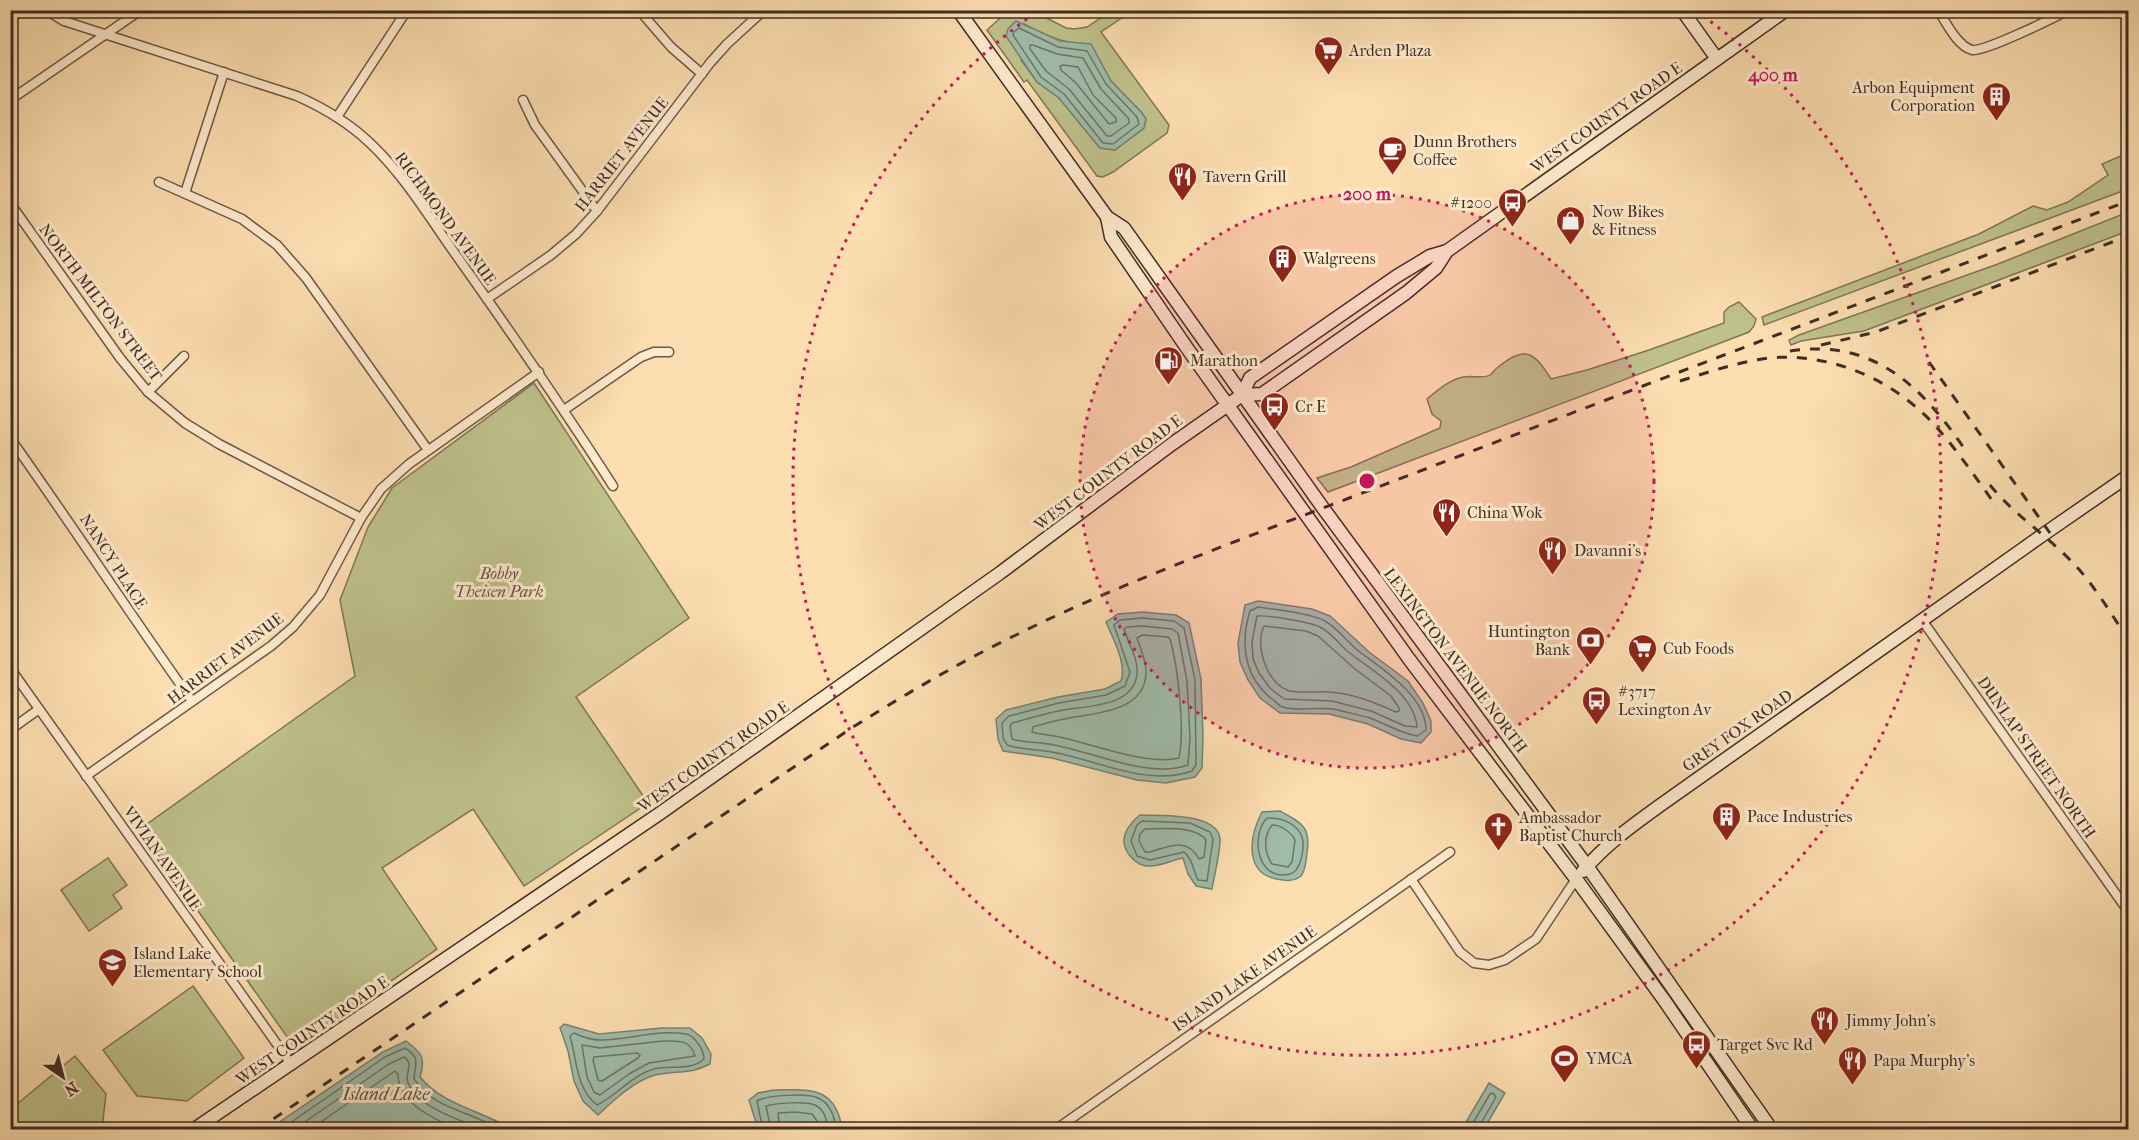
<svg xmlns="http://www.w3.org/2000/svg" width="2139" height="1140" font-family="'IM FELL French Canon',serif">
<rect width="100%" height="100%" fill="#fddeb0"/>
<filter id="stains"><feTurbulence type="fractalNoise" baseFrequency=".00333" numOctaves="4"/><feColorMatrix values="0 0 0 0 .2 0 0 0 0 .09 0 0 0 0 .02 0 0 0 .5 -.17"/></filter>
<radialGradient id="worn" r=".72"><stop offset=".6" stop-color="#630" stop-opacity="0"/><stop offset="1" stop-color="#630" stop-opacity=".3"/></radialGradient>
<g fill="#bfc18b" stroke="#7f7658" stroke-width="1.5" fill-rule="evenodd">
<path d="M1008,11H1033L1066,28L1074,29L1087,27L1111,11H1132L1101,32L1169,125L1167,133L1113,172L1103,177L1097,176L1027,80L1024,82L987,30ZM1024,24C1048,37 1063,43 1091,45L1111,81L1142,113L1146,119L1144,128L1115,150L1100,148L1059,98L1037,82L1021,60Z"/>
<path d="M2128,153V189L1764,325L1762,317L1979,234L2033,206L2047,210L2068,202L2108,175L2102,164Z"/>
<path d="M2128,212V231L1864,331L1801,341L1791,345L1789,340L1799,335L1998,264Z"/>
<path d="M1739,302L1756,319L1754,326L1749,332C1609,386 1468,439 1328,492L1317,478L1351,467L1440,428L1441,421L1432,414L1427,399C1438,390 1449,380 1463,377C1471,375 1484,379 1490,375C1493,373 1494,370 1497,368C1524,345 1534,351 1551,379L1587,370L1649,350L1724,323V312L1729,307Z"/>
<path d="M534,383L689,618L576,697L648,803L524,886L473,809L382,868L437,949L295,1048L140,829L355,676L340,600L368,527L392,488Z"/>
<path d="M108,858L127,885L113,895L122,908L89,931L61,890Z"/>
<path d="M193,986L244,1058L187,1101L137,1096L103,1050Z"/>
<path d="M75,1056L106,1094L102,1129H11V1109Z"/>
</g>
<g fill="#9fbca9" stroke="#798274" stroke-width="1.5">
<path d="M1016,21L1060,41L1091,44L1111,81L1142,113L1146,119L1144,128L1115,150L1100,148L1059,98L1037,82L1006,36L1008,29Z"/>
<path d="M1258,601L1312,609L1330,616L1369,652L1408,681L1423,703L1431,721V732L1421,743L1401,739L1368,724L1329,714L1280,713L1260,698L1248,680L1240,662L1238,643L1245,605Z"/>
<path d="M1142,612L1176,615L1189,623L1201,679L1203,736L1202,768L1195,777L1166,783L1137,780L1052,758L1003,751L998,739L996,719L1006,710L1058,697L1105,689L1121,681C1127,663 1113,639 1106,622L1118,614Z"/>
<path d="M1280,811C1302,823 1311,827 1307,853C1306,860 1306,870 1301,876C1296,880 1289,881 1283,880C1244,877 1248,839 1262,812Z"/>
<path d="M1140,815C1159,816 1216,812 1220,838C1221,849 1214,877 1212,889L1196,886L1188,874L1183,858C1172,860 1161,866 1150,866C1138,867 1126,855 1124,843C1123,832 1132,821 1140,815Z"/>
<path d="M564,1024L599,1034L662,1028H690L702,1038L711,1054L710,1064C689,1075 676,1070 655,1075C634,1081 614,1100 598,1115L583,1101L574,1081L568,1051L560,1028Z"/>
<path d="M406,1041C422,1053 426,1058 420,1077C444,1106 481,1110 511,1129H269L383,1052Z"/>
<path d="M1489,1083L1505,1093L1484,1129H1445L1449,1122L1462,1129Z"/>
<path d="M774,1090C798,1090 826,1085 837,1111C840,1117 842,1123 840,1129H758L749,1100L758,1093Z"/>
</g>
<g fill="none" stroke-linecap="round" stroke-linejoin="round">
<g stroke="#6f7466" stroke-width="1.5">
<path d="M1019,28L1058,47L1087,51L1106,84L1137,117L1139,124L1113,144L1103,143L1064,94L1041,77L1013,35L1014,32Z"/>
<path d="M1030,45H1033L1057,54L1083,58L1101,89L1129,119V123L1111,136H1107L1069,89L1046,71L1030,49Z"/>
<path d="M1063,65L1078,67L1093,95L1116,118V122L1109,124L1076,83L1061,70L1060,66Z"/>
<path d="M1258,607C1276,610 1311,613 1325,621C1337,628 1346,640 1356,649C1380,668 1426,695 1426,730L1417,736C1400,733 1386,724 1370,718C1360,715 1349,713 1338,710C1321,706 1296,712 1283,707C1279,706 1275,701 1272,699C1244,677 1240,643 1250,611Z"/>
<path d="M1257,616C1267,615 1310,622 1320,627C1330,632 1339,643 1347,651C1371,670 1414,693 1417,727L1405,726L1371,711L1332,701L1284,699L1270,688L1259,673L1253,659L1252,642Z"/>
<path d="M1142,618L1174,621L1184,628L1195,680L1196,765L1192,771C1147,787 1097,760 1052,752C1038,749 1021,750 1007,745L1003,738L1002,723L1009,716L1059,703L1106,695L1125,686L1130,672L1114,625L1120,620Z"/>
<path d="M1142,626L1172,629L1178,633L1187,681L1190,737L1188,765C1148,779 1094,752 1054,745C1040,742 1025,743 1012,739L1010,726L1012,723C1029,719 1046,713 1063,710C1086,706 1134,707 1137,674C1139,660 1128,643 1124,629L1127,627Z"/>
<path d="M1264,626L1306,631L1318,636L1355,669L1391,696L1399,708V711L1396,712C1375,703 1352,693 1329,692C1318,691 1296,694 1287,690C1266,681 1255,646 1264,626Z"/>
<path d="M1142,635L1168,637L1170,639C1178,667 1185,731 1179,758C1150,766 1095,745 1064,738C1053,735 1042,735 1032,732L1033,727C1043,724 1054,721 1064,719C1093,713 1144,713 1146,674C1147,663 1141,649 1137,638Z"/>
<path d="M1267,818C1280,817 1297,823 1302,837C1305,846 1301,872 1290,874C1257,882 1250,836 1267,818Z"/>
<path d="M1142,821L1190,823L1210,832L1213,839L1207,881L1198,880C1193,871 1193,859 1184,852L1150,860L1137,856L1131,841L1137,825Z"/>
<path d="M1272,825C1281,825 1291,832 1295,840L1292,862L1288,867L1272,864C1264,852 1263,837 1272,825Z"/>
<path d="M1145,829C1162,829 1195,825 1206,840L1204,857L1199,859C1187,837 1170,846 1150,852H1145L1139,841L1140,834Z"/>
<path d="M574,1033C582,1037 592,1040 601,1040C628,1040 658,1029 686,1034C695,1036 704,1050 704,1059C691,1071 671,1065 654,1069C632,1075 616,1096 597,1105C576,1089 577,1060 570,1036Z"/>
<path d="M663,1041C678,1041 690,1039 695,1056L649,1063L629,1074L600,1095L594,1092L587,1077L582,1045L600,1048Z"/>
<path d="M637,1053L640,1055L638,1058L602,1081L598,1080L593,1060L594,1057Z"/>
<path d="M280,1130L385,1057L405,1048C421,1058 415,1063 414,1079C434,1110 472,1111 500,1130"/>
<path d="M293,1130L389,1064L404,1057C415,1064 404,1073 408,1083C418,1108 461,1120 484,1130"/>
<path d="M309,1130L395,1071L398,1074C398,1104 436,1120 460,1130"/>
<path d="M763,1130L757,1101C767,1095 807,1093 818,1098C830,1103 836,1118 835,1130"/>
<path d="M771,1130L766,1106C777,1103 805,1101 815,1105C824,1109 828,1121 827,1130"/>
<path d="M780,1130L778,1113L796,1112L812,1114L817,1121L818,1130"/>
<path d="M1469,1130L1490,1094L1493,1093L1496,1097L1480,1125L1479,1130"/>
</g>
<defs>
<g id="street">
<path d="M46,10L64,21L297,96C324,108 349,123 370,143C404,175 429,217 456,255C510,331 563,408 613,486"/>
<path d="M639,10L671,47L702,74"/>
<path d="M1938,10C1946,22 1957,46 1972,50C1984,52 2054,18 2068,10"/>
<path d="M10,100L141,10"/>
<path d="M523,100L535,125L597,211"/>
<path d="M337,117L407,10"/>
<path d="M159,182L242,219L277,245L306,278L428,450"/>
<path d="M185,193L224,72"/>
<path d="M10,203L120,358L148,392L185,423L219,444L361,518"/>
<path d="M487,299L551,255L576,234L597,211L710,63L727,44L764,10"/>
<path d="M148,392L184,356"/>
<path d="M564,410L641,357L654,352H669"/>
<path d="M10,438C72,525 130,614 192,701"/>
<path d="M1922,620L2128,911"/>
<path d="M10,668L291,1064"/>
<path d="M10,730L39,709"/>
<path d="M86,776L271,646L293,627L320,595L361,518L381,489L409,464L539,372"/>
<path d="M1411,879L1460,952L1474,963L1489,965L1505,960L1536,939L1576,879"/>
<path d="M1055,1130L1450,852"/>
</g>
<g id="secondary">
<path d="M958,10L1107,217L1124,228L1323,508L1587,866L1772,1130"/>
<path d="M1682,10L1717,59"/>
<path d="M1107,217L1111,237L1189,351L1409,659L1576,879L1664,1000L1753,1130"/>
<path d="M1242,395L1262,394L1406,293L1436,268L1447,251L1786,10"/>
<path d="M1583,871C1607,843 1633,825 1662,804L2044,534L2128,476"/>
<path d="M193,1130L659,814L1000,573L1172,444L1242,395L1250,378L1397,276L1430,256L1447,251"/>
</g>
</defs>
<use href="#street" stroke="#6e5847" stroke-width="11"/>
<use href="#secondary" stroke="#3f2c24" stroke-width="15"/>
<use href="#street" stroke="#feeacc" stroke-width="8"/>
<use href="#secondary" stroke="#feeacc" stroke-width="12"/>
<g stroke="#3f2c24" stroke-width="3" stroke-dasharray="10 10" stroke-linecap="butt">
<path d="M1821,345L1876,332L2128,236"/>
<path d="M1790,351C1875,338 1923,388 1966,451"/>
<path d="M1929,362L2050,533"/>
<path d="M1680,381C1709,372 1738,362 1768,358C1833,352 1897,381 1939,430C1960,454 1978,481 1997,507"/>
<path d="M1990,485C2013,514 2048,536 2074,564C2095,586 2111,614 2128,639"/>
<path d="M257,1130L853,727C906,694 960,662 1016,635C1084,601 1155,573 1226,545L2128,201"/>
</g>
</g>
<circle cx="1367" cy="481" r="287" fill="#c2185b" fill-opacity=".12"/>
<g fill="none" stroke="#c2185b" stroke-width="3" stroke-dasharray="3 6">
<circle cx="1367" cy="481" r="287"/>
<path d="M1696 11A574 574 0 1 1 1038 11"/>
</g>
<defs>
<symbol id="supermarket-pin" viewBox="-11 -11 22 30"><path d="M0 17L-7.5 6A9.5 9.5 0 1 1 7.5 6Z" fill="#8f2418" stroke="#feeacc"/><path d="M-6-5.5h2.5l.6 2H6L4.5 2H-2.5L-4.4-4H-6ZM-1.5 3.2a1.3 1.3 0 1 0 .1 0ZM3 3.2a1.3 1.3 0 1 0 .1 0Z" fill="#fff"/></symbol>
<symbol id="building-pin" viewBox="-11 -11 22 30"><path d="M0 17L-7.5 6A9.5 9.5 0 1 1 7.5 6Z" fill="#8f2418" stroke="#feeacc"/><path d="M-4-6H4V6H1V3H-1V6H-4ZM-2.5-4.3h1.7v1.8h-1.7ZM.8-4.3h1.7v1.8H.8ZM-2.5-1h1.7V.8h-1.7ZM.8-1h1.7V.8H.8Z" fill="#fff"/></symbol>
<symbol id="cafe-pin" viewBox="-11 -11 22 30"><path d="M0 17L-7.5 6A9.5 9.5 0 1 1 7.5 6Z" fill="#8f2418" stroke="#feeacc"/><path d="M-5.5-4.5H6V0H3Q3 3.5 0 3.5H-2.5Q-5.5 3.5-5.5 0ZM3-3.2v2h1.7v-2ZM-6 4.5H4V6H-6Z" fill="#fff"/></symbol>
<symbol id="restaurant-pin" viewBox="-11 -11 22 30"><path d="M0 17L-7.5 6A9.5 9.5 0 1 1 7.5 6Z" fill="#8f2418" stroke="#feeacc"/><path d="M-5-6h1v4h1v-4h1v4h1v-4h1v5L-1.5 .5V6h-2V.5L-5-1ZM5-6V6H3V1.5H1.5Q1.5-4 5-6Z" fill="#fff"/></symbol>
<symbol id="bus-pin" viewBox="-11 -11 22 30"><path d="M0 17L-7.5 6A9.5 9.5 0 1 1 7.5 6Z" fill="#8f2418" stroke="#feeacc"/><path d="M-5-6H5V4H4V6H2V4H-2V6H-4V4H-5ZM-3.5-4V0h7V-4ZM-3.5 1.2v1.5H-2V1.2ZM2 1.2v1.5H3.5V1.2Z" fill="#fff"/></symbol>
<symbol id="shop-pin" viewBox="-11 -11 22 30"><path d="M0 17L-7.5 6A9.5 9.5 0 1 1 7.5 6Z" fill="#8f2418" stroke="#feeacc"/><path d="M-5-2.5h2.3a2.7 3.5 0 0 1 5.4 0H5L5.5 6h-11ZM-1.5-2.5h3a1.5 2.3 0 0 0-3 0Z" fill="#fff"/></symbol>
<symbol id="fuel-pin" viewBox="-11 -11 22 30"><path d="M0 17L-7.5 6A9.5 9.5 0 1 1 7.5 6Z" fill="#8f2418" stroke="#feeacc"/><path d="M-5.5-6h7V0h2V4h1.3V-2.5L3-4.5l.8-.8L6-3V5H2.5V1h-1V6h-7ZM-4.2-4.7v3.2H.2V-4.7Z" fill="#fff"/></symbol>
<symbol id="bank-pin" viewBox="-11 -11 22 30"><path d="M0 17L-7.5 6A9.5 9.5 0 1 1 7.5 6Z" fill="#8f2418" stroke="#feeacc"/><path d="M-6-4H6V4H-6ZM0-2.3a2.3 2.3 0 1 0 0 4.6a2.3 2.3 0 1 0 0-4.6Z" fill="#fff"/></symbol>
<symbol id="church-pin" viewBox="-11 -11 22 30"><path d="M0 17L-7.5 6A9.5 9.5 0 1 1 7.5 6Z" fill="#8f2418" stroke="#feeacc"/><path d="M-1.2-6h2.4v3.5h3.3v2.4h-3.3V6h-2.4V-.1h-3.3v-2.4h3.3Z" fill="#fff"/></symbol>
<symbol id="school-pin" viewBox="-11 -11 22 30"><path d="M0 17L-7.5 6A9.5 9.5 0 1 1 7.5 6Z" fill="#8f2418" stroke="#feeacc"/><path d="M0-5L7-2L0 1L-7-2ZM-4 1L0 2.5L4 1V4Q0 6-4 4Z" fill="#fff"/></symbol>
<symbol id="stadium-pin" viewBox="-11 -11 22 30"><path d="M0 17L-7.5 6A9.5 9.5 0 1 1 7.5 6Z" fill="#8f2418" stroke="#feeacc"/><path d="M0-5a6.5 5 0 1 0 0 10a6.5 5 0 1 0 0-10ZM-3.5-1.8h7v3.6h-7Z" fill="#fff"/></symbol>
</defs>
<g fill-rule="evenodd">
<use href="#supermarket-pin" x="1312" y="34" width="33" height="45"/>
<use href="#building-pin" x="1980" y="80" width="33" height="45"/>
<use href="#cafe-pin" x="1376" y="134" width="33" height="45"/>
<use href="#restaurant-pin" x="1166" y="160" width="33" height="45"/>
<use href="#bus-pin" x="1496" y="186" width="33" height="45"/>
<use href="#shop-pin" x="1554" y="204" width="33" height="45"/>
<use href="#building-pin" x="1266" y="242" width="33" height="45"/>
<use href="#fuel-pin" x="1152" y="344" width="33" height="45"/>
<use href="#bus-pin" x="1258" y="390" width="33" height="45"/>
<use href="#restaurant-pin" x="1430" y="496" width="33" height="45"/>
<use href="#restaurant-pin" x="1536" y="534" width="33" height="45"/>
<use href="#bank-pin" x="1574" y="624" width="33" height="45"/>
<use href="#supermarket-pin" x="1626" y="632" width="33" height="45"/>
<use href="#bus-pin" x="1580" y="684" width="33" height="45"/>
<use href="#building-pin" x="1710" y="800" width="33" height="45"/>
<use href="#church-pin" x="1482" y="810" width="33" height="45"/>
<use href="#school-pin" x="96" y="946" width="33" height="45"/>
<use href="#restaurant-pin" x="1808" y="1004" width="33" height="45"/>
<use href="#bus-pin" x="1680" y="1028" width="33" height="45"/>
<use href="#stadium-pin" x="1548" y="1042" width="33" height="45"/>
<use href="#restaurant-pin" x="1836" y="1044" width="33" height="45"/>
</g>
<g text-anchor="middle" stroke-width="6" stroke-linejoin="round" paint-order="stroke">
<g font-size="16" fill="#3f2c24" stroke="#feeacc" text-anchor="start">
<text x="1349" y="56">Arden Plaza</text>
<text x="1975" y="93" text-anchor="end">Arbon Equipment<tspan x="1975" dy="18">Corporation</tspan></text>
<text x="1413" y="147">Dunn Brothers<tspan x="1413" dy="18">Coffee</tspan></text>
<text x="1203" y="182">Tavern Grill</text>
<text x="1492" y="208" text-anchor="end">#1200</text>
<text x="1592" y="217">Now Bikes<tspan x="1592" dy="18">&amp; Fitness</tspan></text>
<text x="1303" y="264">Walgreens</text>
<text x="1190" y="366">Marathon</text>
<text x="1295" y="412">Cr E</text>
<text x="1467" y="518">China Wok</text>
<text x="1574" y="556">Davanni's</text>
<text x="1570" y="637" text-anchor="end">Huntington<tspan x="1570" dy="18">Bank</tspan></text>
<text x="1663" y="654">Cub Foods</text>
<text x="1618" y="697">#3717<tspan x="1618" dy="18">Lexington Av</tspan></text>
<text x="1747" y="822">Pace Industries</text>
<text x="1519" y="823">Ambassador<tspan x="1519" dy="18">Baptist Church</tspan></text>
<text x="133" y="959">Island Lake<tspan x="133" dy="18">Elementary School</tspan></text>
<text x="1846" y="1026">Jimmy John's</text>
<text x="1717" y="1050">Target Svc Rd</text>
<text x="1586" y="1064">YMCA</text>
<text x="1873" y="1066">Papa Murphy's</text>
</g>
<g font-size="16" fill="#3f2c24" stroke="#feeacc">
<text transform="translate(1606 117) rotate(-35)" y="6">WEST COUNTY ROAD E</text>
<text transform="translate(621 154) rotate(-52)" y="6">HARRIET AVENUE</text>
<text transform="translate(446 218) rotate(54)" y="6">RICHMOND AVENUE</text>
<text transform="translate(101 302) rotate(53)" y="6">NORTH MILTON STREET</text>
<text transform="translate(1108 472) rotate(-37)" y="6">WEST COUNTY ROAD E</text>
<text transform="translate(114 561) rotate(57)" y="6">NANCY PLACE</text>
<text transform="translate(225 658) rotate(-37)" y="6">HARRIET AVENUE</text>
<text transform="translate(1456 660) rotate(53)" y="6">LEXINGTON AVENUE NORTH</text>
<text transform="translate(1737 730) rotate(-35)" y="6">GREY FOX ROAD</text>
<text transform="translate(713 756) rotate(-35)" y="6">WEST COUNTY ROAD E</text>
<text transform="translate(2037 757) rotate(55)" y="6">DUNLAP STREET NORTH</text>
<text transform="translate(163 858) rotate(55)" y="6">VIVIAN AVENUE</text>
<text transform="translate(1244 978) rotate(-35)" y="6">ISLAND LAKE AVENUE</text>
<text transform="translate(312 1030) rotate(-34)" y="6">WEST COUNTY ROAD E</text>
</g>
<g font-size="16" font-style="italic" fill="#5f513e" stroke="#feeacc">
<text x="499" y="579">Bobby<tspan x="499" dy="18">Theisen Park</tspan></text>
</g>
<g font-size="18" font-style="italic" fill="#575045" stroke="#feeacc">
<text x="386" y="1100">Island Lake</text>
</g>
</g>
<circle cx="1367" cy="481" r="9" fill="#c2185b" stroke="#feeacc" stroke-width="3"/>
<g font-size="18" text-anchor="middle" font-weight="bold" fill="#c2185b" stroke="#feeacc" stroke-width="6" stroke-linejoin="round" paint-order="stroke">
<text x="1773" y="81">400 m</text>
<text x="1367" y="200">200 m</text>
</g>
<rect width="2139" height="1140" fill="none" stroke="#fddeb0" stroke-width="36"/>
<rect x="12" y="12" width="2115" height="1116" fill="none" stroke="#3f2c24" stroke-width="3"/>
<rect x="18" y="18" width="2103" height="1104" fill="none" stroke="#3f2c24" stroke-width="1.5"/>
<g transform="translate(63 1077) rotate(145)" stroke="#feeacc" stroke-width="4.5" paint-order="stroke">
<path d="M0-4.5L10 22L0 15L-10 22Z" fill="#3f2c24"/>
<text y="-9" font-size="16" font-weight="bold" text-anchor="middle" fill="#3f2c24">N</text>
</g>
<rect width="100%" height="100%" filter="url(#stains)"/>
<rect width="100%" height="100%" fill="url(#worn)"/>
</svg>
